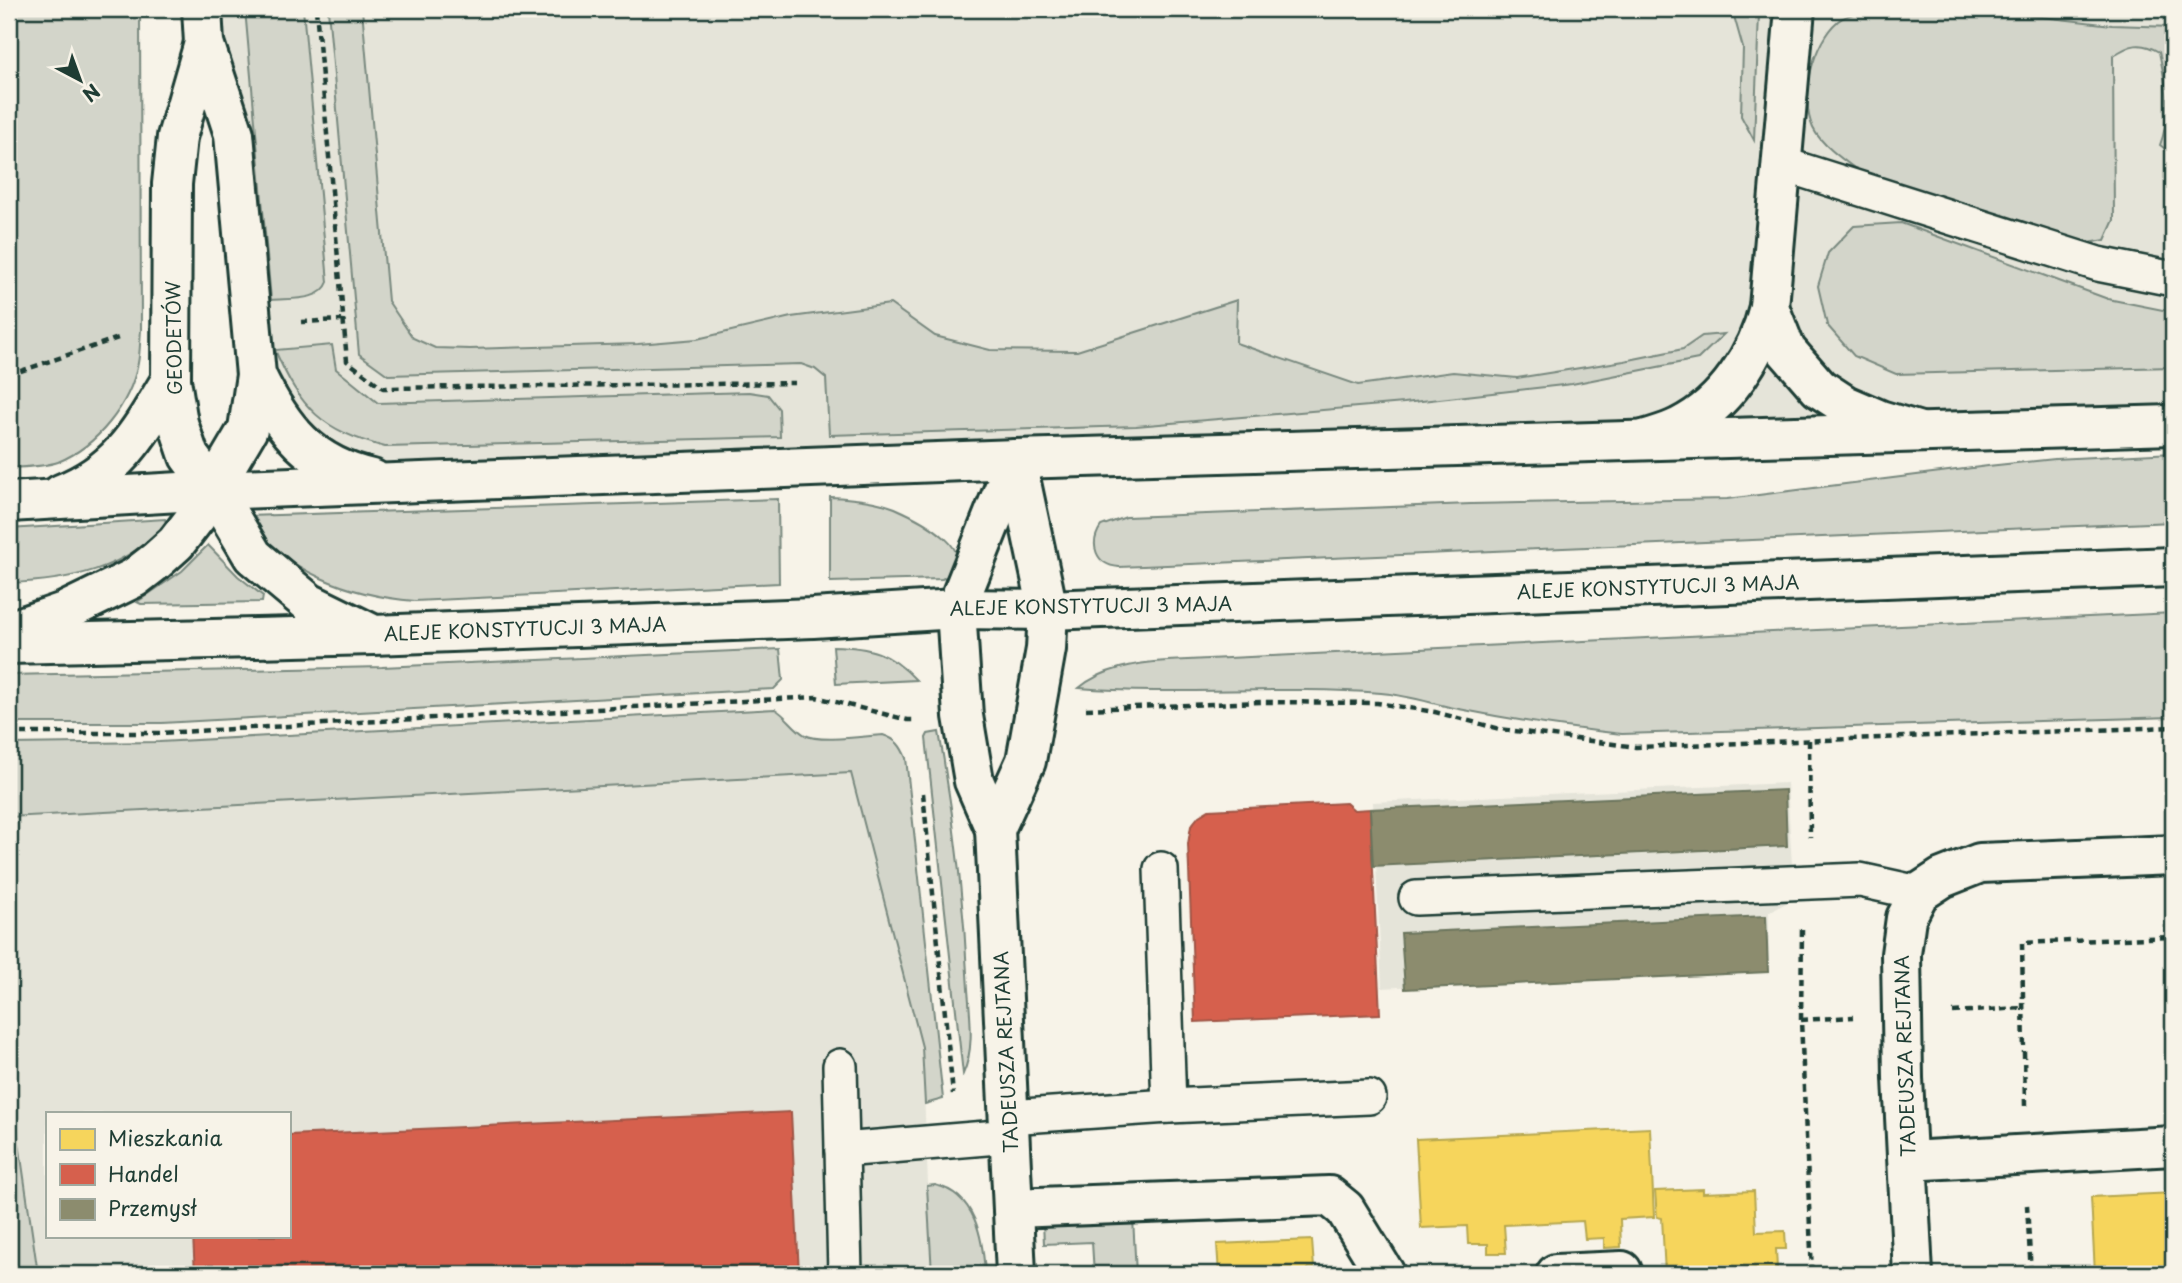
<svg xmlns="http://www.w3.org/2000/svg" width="2182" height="1283" font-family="'Playpen Sans',sans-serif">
<rect width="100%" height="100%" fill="#f7f3e8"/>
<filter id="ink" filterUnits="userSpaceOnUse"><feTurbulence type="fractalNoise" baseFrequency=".0143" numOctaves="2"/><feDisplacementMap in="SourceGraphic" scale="14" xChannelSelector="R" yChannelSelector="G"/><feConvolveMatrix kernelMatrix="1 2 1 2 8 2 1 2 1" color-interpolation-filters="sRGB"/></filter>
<g filter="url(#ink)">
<g fill="#e5e4d9" fill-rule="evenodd">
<path d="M202,9H2173V424L395,484L285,427Z"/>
<path d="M851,773L922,1047L932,1274H38L9,1074V817ZM47,1113H289V1236H47Z"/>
<path d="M1787,783L1794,899L1769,912V965L1382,988L1373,802Z"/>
</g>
<g fill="#d3d5ca" stroke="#79897f" stroke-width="2">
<path d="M9,9H140L141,330C140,341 140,353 138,363C130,405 97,446 58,462C43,467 25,467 9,468Z"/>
<path d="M245,9H303L328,282C321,302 289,298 271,300Z"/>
<path d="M328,9H362L388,301L413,338L435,348L470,349L638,344L697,339L791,317L890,304L935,336L990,350L1077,351L1237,300L1236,343L1358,385L1453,372L1517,378L1624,361L1683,349L1702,336L1724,334L1698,359L1572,384L1404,403L1136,426L829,435L826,378L815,369L801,364L388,375L359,354Z"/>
<path d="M1732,9H1758L1759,14L1754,140L1741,116L1743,48Z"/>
<path d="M1874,9H1971L2112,25L2173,27V155L2160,145C2172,114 2166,84 2159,52C2141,41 2130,44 2113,56L2114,220L2105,240L2089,243L1861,173C1846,162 1821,145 1813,128C1799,98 1813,42 1838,21C1846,14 1864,12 1874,9Z"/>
<path d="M1901,223L2108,299L2173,312V367L1896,374L1854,356L1827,325L1818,286L1828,253L1854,226Z"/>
<path d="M332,345L336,369L378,403L749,392L768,395L779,409L780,437L385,447C322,430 301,410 275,350Z"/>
<path d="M2173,453V522L1119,567C1095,565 1089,544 1101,526L1126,517L1471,504L1727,499L1988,466L2055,459Z"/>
<path d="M830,497C851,498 875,500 895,508C918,518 989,554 942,579L830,582Z"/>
<path d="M778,499L779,583L415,601C353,596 282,573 248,516Z"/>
<path d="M165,519L166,523C128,570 66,581 9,583V529Z"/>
<path d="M208,545L238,576L263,596L262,602L141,604L137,602L182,571Z"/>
<path d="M2173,613V717L1622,734C1567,728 1513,720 1459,709C1434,704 1407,695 1381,693C1281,685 1180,696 1079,688C1103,668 1137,663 1167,661Z"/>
<path d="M833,646C870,647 890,652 916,680L836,684Z"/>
<path d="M780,649L783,680L774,689L162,723H9V675L382,667Z"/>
<path d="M775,709C787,716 793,728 805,735C820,743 865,736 883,735C896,739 901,746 906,758L943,1099L925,1104L922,1047L851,773L9,817V744L159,742Z"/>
<path d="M939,732C954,816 964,903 968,989C970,1017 975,1048 963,1074L926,738L928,734Z"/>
<path d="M9,1074L38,1274H9Z"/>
<path d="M935,1185C976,1194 983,1239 985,1274H932L927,1186Z"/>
<path d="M1133,1218L1136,1274H1094L1092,1242L1044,1244L1043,1222Z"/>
<path d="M1844,1265L1845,1274H1819L1818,1267Z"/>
<path d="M1797,1268V1274H1753V1270Z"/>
</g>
<g fill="#f6d55c" stroke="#b6a750" stroke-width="2">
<path d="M1650,1128L1654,1217L1620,1219L1621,1247L1604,1248V1238L1585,1239L1583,1221L1504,1225L1506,1253H1488V1244H1468L1467,1226L1421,1228L1416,1139Z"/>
<path d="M1703,1189V1193L1754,1191L1756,1232L1785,1231L1786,1249H1776L1777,1269H1753V1274H1665L1662,1218L1657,1217L1655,1191Z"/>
<path d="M2173,1193V1274H2095L2091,1197Z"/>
<path d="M1312,1240L1314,1268H1308V1274H1219L1217,1244Z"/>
</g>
<g fill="#d6604d" stroke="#9f5646" stroke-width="2">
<path d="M1346,803L1354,810L1370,809L1380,1014L1195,1022L1188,844L1191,826L1199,816L1209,810Z"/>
<path d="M791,1112L799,1274H195L193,1236H289V1135Z"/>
</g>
<g fill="#8c8c6e" stroke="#6b745d" stroke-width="2">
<path d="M1785,790L1787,846L1373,866L1370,809Z"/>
<path d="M1766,916L1768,972L1405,989L1401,933Z"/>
</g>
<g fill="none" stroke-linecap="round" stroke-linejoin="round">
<defs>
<g id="lane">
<path d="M1782,164L2098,264L2173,279"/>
<path d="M1161,869L1169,1106"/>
<path d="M1416,898L1860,880L1919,893"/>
<path d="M840,1066L845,1274"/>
<path d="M1008,1117L1169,1106L1369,1097"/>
<path d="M842,1150L1010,1136"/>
</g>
<g id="street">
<path d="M1769,307L1786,350L1819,388L1845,405L1880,420L1917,431"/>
<path d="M1644,440C1656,436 1669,433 1680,427C1725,405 1758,354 1769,307L1795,9"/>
<path d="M1016,459L956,609L963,716L974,781L995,829L1016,1274"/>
<path d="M995,829L1026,761L1046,649L1048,610L1016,459"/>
<path d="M1908,1161L2173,1146"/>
<path d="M1013,1208L1329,1196L1345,1209L1385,1274"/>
<path d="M1556,1274L1622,1271"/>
<path d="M1913,1274L1903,1078L1901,954L1906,918L1919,893L1942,878L1980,863L2173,855"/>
</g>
<g id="secondary">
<path d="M204,43L177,137L172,184L171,380L178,423L189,456L214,490L253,556L309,603L368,632"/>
<path d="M256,375C282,429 311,466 372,479"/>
<path d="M61,494C120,471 140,432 171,380"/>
<path d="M9,502L214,490L1016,459L2173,425"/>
<path d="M9,631L64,612L95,597L134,578L156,561L176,543L196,517L248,429L256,375L234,134L204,43L202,9"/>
<path d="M9,644L373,635L813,618L956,609L1048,610L2173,567"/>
</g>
</defs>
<use href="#lane" stroke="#1f3d34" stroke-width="38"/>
<use href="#street" stroke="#1f3d34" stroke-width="44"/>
<use href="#secondary" stroke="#1f3d34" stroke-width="44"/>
<g stroke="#1f3d34" stroke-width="4.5" stroke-dasharray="7 5" stroke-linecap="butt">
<path d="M316,9L347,361L383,388L795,383"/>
<path d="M301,322L342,320"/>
<path d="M9,375L121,337"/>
<path d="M1086,709L1262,702L1377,703L1435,712L1500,729L1636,747L2173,727"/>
<path d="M9,733H160L816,697L908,720H914"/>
<path d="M1809,740L1810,837"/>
<path d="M923,793L953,1094"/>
<path d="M1802,929L1801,1020L1812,1274"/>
<path d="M1953,1012L2023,1008"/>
<path d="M1801,1020L1853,1017"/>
<path d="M2025,1106L2022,943L2173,937"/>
<path d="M2027,1205L2031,1274"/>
<path d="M9,1261L11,1274"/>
</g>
<use href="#lane" stroke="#f7f3e8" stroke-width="33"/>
<use href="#street" stroke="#f7f3e8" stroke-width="38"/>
<use href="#secondary" stroke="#f7f3e8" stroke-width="38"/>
</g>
</g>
<g text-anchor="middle" stroke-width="7" stroke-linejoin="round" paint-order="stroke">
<g font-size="19" fill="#1f3d34" stroke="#f7f3e8">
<text transform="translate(174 338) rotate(-91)" y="7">GEODETÓW</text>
<text transform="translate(1658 587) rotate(-2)" y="7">ALEJE KONSTYTUCJI 3 MAJA</text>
<text transform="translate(1091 606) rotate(-1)" y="7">ALEJE KONSTYTUCJI 3 MAJA</text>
<text transform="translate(525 629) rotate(-2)" y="7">ALEJE KONSTYTUCJI 3 MAJA</text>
<text transform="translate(1006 1052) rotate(-93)" y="7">TADEUSZA REJTANA</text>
<text transform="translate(1905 1056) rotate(-92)" y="7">TADEUSZA REJTANA</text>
</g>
</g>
<rect width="2182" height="1283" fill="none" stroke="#f7f3e8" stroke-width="35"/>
<rect x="18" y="18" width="2147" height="1248" fill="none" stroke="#1f3d34" stroke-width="2.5" filter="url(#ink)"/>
<rect x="46" y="1112" width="245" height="126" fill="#f7f3e8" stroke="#a1aaa0" stroke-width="2"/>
<rect x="60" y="1129" width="35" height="21" fill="#f6d55c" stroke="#a1aaa0" stroke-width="2"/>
<text x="108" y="1146" font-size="21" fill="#1f3d34">Mieszkania</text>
<rect x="60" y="1164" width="35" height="21" fill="#d6604d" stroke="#a1aaa0" stroke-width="2"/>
<text x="108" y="1182" font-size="21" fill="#1f3d34">Handel</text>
<rect x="60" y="1199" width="35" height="21" fill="#8c8c6e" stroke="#a1aaa0" stroke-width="2"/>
<text x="108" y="1216" font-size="21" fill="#1f3d34">Przemysł</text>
<g transform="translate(80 80) rotate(139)" stroke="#f7f3e8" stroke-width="5" paint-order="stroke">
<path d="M0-5L12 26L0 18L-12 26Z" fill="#1f3d34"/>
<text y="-10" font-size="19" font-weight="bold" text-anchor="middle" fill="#1f3d34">N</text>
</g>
</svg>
